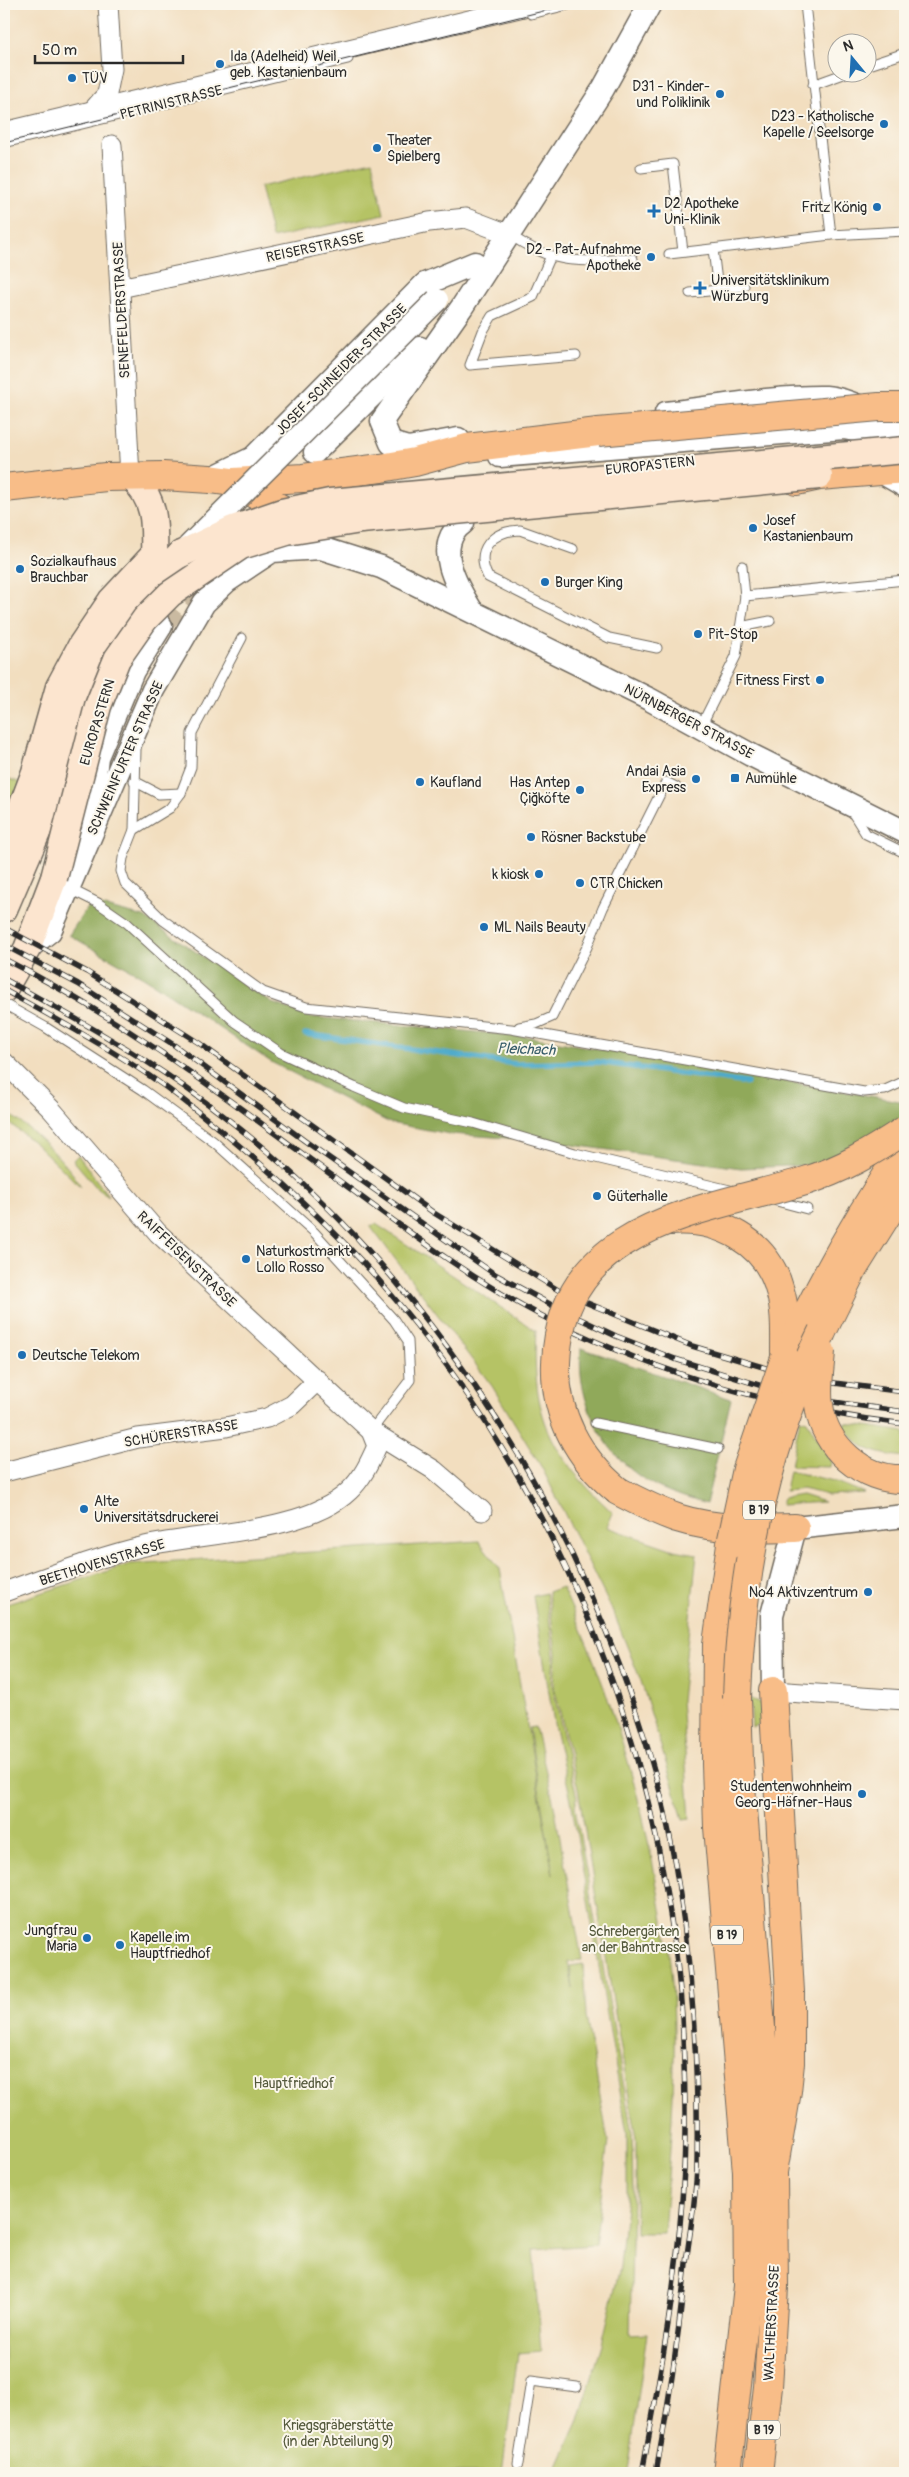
<svg xmlns="http://www.w3.org/2000/svg" width="909" height="2477" font-family="Pangolin,sans-serif">
<rect width="100%" height="100%" fill="#fbf7ec"/>
<filter id="ink" filterUnits="userSpaceOnUse"><feTurbulence type="fractalNoise" baseFrequency=".02" numOctaves="2"/><feDisplacementMap in="SourceGraphic" scale="10" xChannelSelector="R" yChannelSelector="G"/><feConvolveMatrix kernelMatrix="1 2 1 2 8 2 1 2 1" color-interpolation-filters="sRGB"/></filter>
<filter id="wash" filterUnits="userSpaceOnUse"><feTurbulence type="fractalNoise" baseFrequency=".0096" numOctaves="4" result="noise"/><feDisplacementMap in="SourceGraphic" scale="20" xChannelSelector="R" yChannelSelector="G"/><feGaussianBlur stdDeviation="1.12" result="paint"/><feColorMatrix in="noise" values="0 0 0 0 0 0 0 0 0 0 0 0 0 0 0 0 0 1.4 0 .05"/><feComposite in="paint" operator="in"/></filter>
<g filter="url(#wash)">
<rect width="100%" height="100%" fill="#f2debf"/>
<g fill="#b5c365" stroke="#707748">
<path d="M372,161L384,214L272,238L260,187Z"/>
<path d="M4,777L21,783L4,836Z"/>
<path d="M4,1112C25,1121 71,1166 81,1187L36,1144L4,1119Z"/>
<path d="M78,1155L109,1197L97,1188L73,1160Z"/>
<path d="M376,1224L536,1331C531,1417 551,1455 613,1513L607,1527L674,1550L697,1554L681,1700L690,1818L683,1819L641,1681L614,1614L542,1468L492,1386L370,1226Z"/>
<path d="M800,1419L807,1421L831,1462L830,1467L791,1466Z"/>
<path d="M846,1423L905,1432V1457C878,1454 861,1451 845,1428Z"/>
<path d="M789,1471L834,1481L864,1493L828,1495L802,1489L785,1491Z"/>
<path d="M802,1495L824,1502L781,1505L783,1498Z"/>
<path d="M479,1541L500,1569L553,1874L529,1728L535,1727L553,1800L582,1960L568,1961L573,1989L570,1966L583,1964L586,2016L608,2141L595,2245L533,2249L541,2351L518,2353L502,2473H4V1605L130,1564Z"/>
<path d="M562,1587C610,1689 641,1791 660,1903C663,1925 669,1947 671,1970C679,2058 670,2146 664,2233H636V2139L578,1789L554,1686L556,1654L548,1592Z"/>
<path d="M546,1593L554,1656L552,1684L577,1798L575,1807L632,2133L633,2199L630,2334L647,2333L628,2473H555L579,2420L602,2344L620,2267L627,2197V2133L571,1800L555,1729L533,1596Z"/>
<path d="M750,1698L761,1703L763,1722L752,1728Z"/>
</g>
<g fill="#90a95a" stroke="#5e6a42">
<path d="M90,903L144,917L272,1003L311,1017L530,1037L905,1102V1134L813,1165L741,1168L536,1140L450,1134L390,1123L271,1062L145,978L69,935Z"/>
<path d="M581,1348L731,1399L706,1504C690,1499 673,1494 658,1487C607,1463 575,1403 581,1348Z"/>
</g>
<g fill="none" stroke-linecap="round" stroke-linejoin="round">
<path stroke="#4daacb" stroke-width="5.5" d="M305,1034L516,1064L598,1062L747,1083"/>
</g>
</g>
<g filter="url(#ink)">
<g fill="none" stroke-linecap="round" stroke-linejoin="round">
<path stroke="#cabaa1" stroke-width="22" stroke-dasharray="22 11" stroke-linecap="butt" d="M161,626L198,580"/>
<defs>
<g id="service">
<path d="M805,4L831,235"/>
<path d="M531,14L572,4"/>
<path d="M866,66L905,53"/>
<path d="M813,85L849,72"/>
<path d="M4,143L348,59"/>
<path d="M641,168L673,164L683,252"/>
<path d="M510,235C558,267 579,261 633,259"/>
<path d="M669,254L831,235L905,231"/>
<path d="M550,258L533,297L492,316L483,331L470,365L576,356"/>
<path d="M718,290L744,286"/>
<path d="M690,293L718,290L713,249"/>
<path d="M573,549L520,530C492,531 474,550 488,577L609,638L657,648"/>
<path d="M742,566L745,596"/>
<path d="M740,627L770,621"/>
<path d="M701,726L736,656L745,596L905,580"/>
<path d="M136,749L134,830L123,858L121,871L125,883L163,920L263,992L306,1007L511,1029L864,1092L885,1090L905,1081"/>
<path d="M134,781L159,794L181,793"/>
<path d="M851,810L866,834L905,853"/>
<path d="M134,830L170,808L181,793L191,767L192,733L242,638"/>
<path d="M70,889L98,903L127,923L234,1021L281,1053L354,1087L404,1108L473,1123L575,1153L734,1191"/>
<path d="M4,1004L45,1027L143,1090L214,1142L314,1232L394,1320L408,1341L410,1380L371,1431"/>
<path d="M519,1027L536,1024L552,1017L587,947L603,908L666,782L676,787"/>
<path d="M769,1199L807,1209"/>
<path d="M595,1423L718,1449"/>
<path d="M518,2464L531,2381L577,2387"/>
</g>
<g id="minor">
<path d="M93,110L107,94L112,69L108,4"/>
<path d="M4,132L536,4"/>
<path d="M112,145L130,476"/>
<path d="M120,288L429,222L466,218L508,234"/>
<path d="M4,1062L51,1109L158,1233L371,1431L377,1446C370,1462 362,1479 349,1491C307,1532 202,1533 145,1546C97,1557 50,1576 4,1592"/>
<path d="M371,1431L434,1470L482,1511"/>
<path d="M4,1472L138,1438L226,1427L267,1418L292,1405L318,1380"/>
<path d="M773,1691L905,1700"/>
</g>
<g id="tertiary">
<path d="M666,413C719,407 773,396 826,397C846,398 891,419 905,433"/>
<path d="M458,439L408,448L391,443L382,421L462,307L603,89L650,4"/>
<path d="M315,452L420,348"/>
<path d="M500,456L844,428L881,435L905,450"/>
<path d="M881,472L905,486"/>
<path d="M210,479L253,458L425,284L475,263"/>
<path d="M463,523C432,545 457,587 472,611"/>
<path d="M90,819L97,757L133,671L161,626"/>
<path d="M27,949L50,931L153,690L204,603L227,581L272,551L321,548L381,567L649,699L751,755L905,832"/>
<path d="M773,1691L772,1615L795,1528L905,1516"/>
</g>
<g id="secondary">
<path d="M4,855L35,772L59,687L82,644L111,601L154,555C155,524 156,498 130,476"/>
<path d="M4,909L45,814L78,698L99,650L129,608L181,554"/>
<path d="M4,989L27,949L54,878"/>
</g>
<g id="primary">
<path d="M796,481L819,476L905,469"/>
<path d="M234,482L303,478L381,468L415,462L467,448L598,432"/>
<path d="M4,488L106,477L163,476L210,479L232,482L302,520"/>
<path d="M727,2473L748,2286L747,2172"/>
<path d="M758,2473L768,2387L774,2287L773,2172L787,2091L790,2063V1992L773,1691"/>
</g>
<g id="trunk">
<path d="M670,1221C719,1217 767,1241 780,1291C786,1310 785,1332 785,1352"/>
<path d="M822,1332L853,1269L905,1186"/>
<path d="M785,1358C820,1284 859,1214 905,1147"/>
<path d="M618,1491C637,1501 657,1511 677,1518C714,1530 757,1529 795,1528"/>
<path d="M731,1544L717,1644L716,1764L718,1827L747,2172"/>
<path d="M737,1698L739,1761L773,2172"/>
</g>
</defs>
<use href="#service" stroke="#716a5f" stroke-width="11"/>
<use href="#minor" stroke="#716a5f" stroke-width="21"/>
<use href="#tertiary" stroke="#716a5f" stroke-width="25"/>
<use href="#secondary" stroke="#716a5f" stroke-width="29"/>
<use href="#primary" stroke="#716a5f" stroke-width="30"/>
<use href="#trunk" stroke="#716a5f" stroke-width="30"/>
<use href="#service" stroke="#fff" stroke-width="9"/>
<use href="#minor" stroke="#fff" stroke-width="19"/>
<use href="#tertiary" stroke="#fff" stroke-width="22"/>
<use href="#secondary" stroke="#fce5cf" stroke-width="26"/>
<use href="#primary" stroke="#f8bd88" stroke-width="28"/>
<use href="#trunk" stroke="#f8bd88" stroke-width="28"/>
<path stroke="#2b2b2b" stroke-width="1" d="M4,143L572,4"/>
<defs>
<g id="rail">
<path d="M4,928L87,972L199,1043L434,1213L563,1293L692,1346L803,1379L905,1392"/>
<path d="M4,945L78,984L174,1045L305,1141L493,1273L557,1308L616,1336L675,1359L798,1397L905,1412"/>
<path d="M4,959C132,1023 245,1112 360,1196C420,1240 483,1287 550,1320C660,1375 784,1410 905,1424"/>
<path d="M4,979C66,1013 128,1047 186,1088C387,1230 535,1441 621,1669C638,1716 654,1764 665,1813C690,1929 699,2047 697,2166C696,2198 690,2231 686,2263C679,2333 669,2403 656,2473"/>
<path d="M4,990C65,1024 127,1057 183,1100C252,1154 319,1213 377,1278C518,1439 615,1636 658,1846C670,1909 681,1973 683,2037C685,2081 686,2126 684,2169C679,2271 661,2373 642,2473"/>
</g>
</defs>
<use href="#rail" stroke="#2b2b2b" stroke-width="5.5"/>
<use href="#rail" stroke="#fbf7ec" stroke-width="4" stroke-dasharray="11" stroke-linecap="butt"/>
<defs>
<path id="tertiary-bridge" d="M188,547L437,300"/>
<g id="secondary-bridge">
<path d="M181,554L233,529L282,512L330,502L905,450"/>
<path d="M54,878L98,706L117,659L145,619L170,594L241,546L287,532L361,520L819,476"/>
</g>
<path id="primary-bridge" d="M598,432L879,407H905"/>
<g id="trunk-bridge">
<path d="M821,1351C820,1369 816,1388 819,1405C824,1447 863,1481 905,1479"/>
<path d="M618,1491C579,1459 554,1415 556,1363C561,1223 701,1212 805,1181C842,1170 873,1151 905,1130"/>
<path d="M731,1544L747,1469L785,1358"/>
<path d="M737,1698C741,1571 765,1447 822,1332"/>
</g>
</defs>
<use href="#tertiary-bridge" stroke="#716a5f" stroke-width="25" stroke-linecap="butt"/>
<use href="#secondary-bridge" stroke="#716a5f" stroke-width="29" stroke-linecap="butt"/>
<use href="#primary-bridge" stroke="#716a5f" stroke-width="30" stroke-linecap="butt"/>
<use href="#trunk-bridge" stroke="#716a5f" stroke-width="30" stroke-linecap="butt"/>
<use href="#tertiary-bridge" stroke="#fff" stroke-width="22"/>
<use href="#secondary-bridge" stroke="#fce5cf" stroke-width="26"/>
<use href="#primary-bridge" stroke="#f8bd88" stroke-width="28"/>
<use href="#trunk-bridge" stroke="#f8bd88" stroke-width="28"/>
</g>
</g>
<g fill="#1f6fb2" stroke="#fbf7ec" stroke-width="2">
<circle cx="220" cy="64" r="5"/>
<circle cx="72" cy="78" r="5"/>
<circle cx="720" cy="94" r="5"/>
<circle cx="884" cy="124" r="5"/>
<circle cx="377" cy="148" r="5"/>
<circle cx="877" cy="207" r="5"/>
<path d="M651.5 203.5h5v5h5v5h-5v5h-5v-5h-5v-5h5z"/>
<circle cx="651" cy="257" r="5"/>
<path d="M697.5 280.5h5v5h5v5h-5v5h-5v-5h-5v-5h5z"/>
<circle cx="753" cy="528" r="5"/>
<circle cx="20" cy="569" r="5"/>
<circle cx="545" cy="582" r="5"/>
<circle cx="698" cy="634" r="5"/>
<circle cx="820" cy="680" r="5"/>
<rect x="730" y="773" width="10" height="10" rx="2.5"/>
<circle cx="696" cy="779" r="5"/>
<circle cx="420" cy="782" r="5"/>
<circle cx="580" cy="790" r="5"/>
<circle cx="531" cy="837" r="5"/>
<circle cx="539" cy="874" r="5"/>
<circle cx="580" cy="883" r="5"/>
<circle cx="484" cy="927" r="5"/>
<circle cx="597" cy="1196" r="5"/>
<circle cx="246" cy="1259" r="5"/>
<circle cx="22" cy="1355" r="5"/>
<circle cx="84" cy="1509" r="5"/>
<circle cx="868" cy="1592" r="5"/>
<circle cx="862" cy="1794" r="5"/>
<circle cx="87" cy="1938" r="5"/>
<circle cx="120" cy="1945" r="5"/>
</g>
<g text-anchor="middle" stroke-width="4" stroke-linejoin="round" paint-order="stroke">
<g fill="#fbf7ec" stroke="#696865" stroke-width="1">
<rect x="743" y="1500.5" width="32" height="19" rx="4"/>
<rect x="711" y="1925.5" width="32" height="19" rx="4"/>
<rect x="748" y="2420.5" width="32" height="19" rx="4"/>
</g>
<g font-size="12" font-weight="bold" fill="#2b2b2b">
<text x="759" y="1514">B 19</text>
<text x="727" y="1939">B 19</text>
<text x="764" y="2434">B 19</text>
</g>
<g font-size="14" fill="#2b2b2b" stroke="#fbf7ec" text-anchor="start">
<text x="230" y="61">Ida (Adelheid) Weil,<tspan x="230" dy="16">geb. Kastanienbaum</tspan></text>
<text x="82" y="83">TÜV</text>
<text x="710" y="91" text-anchor="end">D31 - Kinder-<tspan x="710" dy="16">und Poliklinik</tspan></text>
<text x="874" y="121" text-anchor="end">D23 - Katholische<tspan x="874" dy="16">Kapelle / Seelsorge</tspan></text>
<text x="387" y="145">Theater<tspan x="387" dy="16">Spielberg</tspan></text>
<text x="664" y="208">D2 Apotheke<tspan x="664" dy="16">Uni-Klinik</tspan></text>
<text x="867" y="212" text-anchor="end">Fritz König</text>
<text x="641" y="254" text-anchor="end">D2 - Pat-Aufnahme<tspan x="641" dy="16">Apotheke</tspan></text>
<text x="711" y="285">Universitätsklinikum<tspan x="711" dy="16">Würzburg</tspan></text>
<text x="763" y="525">Josef<tspan x="763" dy="16">Kastanienbaum</tspan></text>
<text x="30" y="566">Sozialkaufhaus<tspan x="30" dy="16">Brauchbar</tspan></text>
<text x="555" y="587">Burger King</text>
<text x="708" y="639">Pit-Stop</text>
<text x="810" y="685" text-anchor="end">Fitness First</text>
<text x="686" y="776" text-anchor="end">Andai Asia<tspan x="686" dy="16">Express</tspan></text>
<text x="745" y="783">Aumühle</text>
<text x="430" y="787">Kaufland</text>
<text x="570" y="787" text-anchor="end">Has Antep<tspan x="570" dy="16">Çiğköfte</tspan></text>
<text x="541" y="842">Rösner Backstube</text>
<text x="529" y="879" text-anchor="end">k kiosk</text>
<text x="590" y="888">CTR Chicken</text>
<text x="494" y="932">ML Nails Beauty</text>
<text x="607" y="1201">Güterhalle</text>
<text x="256" y="1256">Naturkostmarkt<tspan x="256" dy="16">Lollo Rosso</tspan></text>
<text x="32" y="1360">Deutsche Telekom</text>
<text x="94" y="1506">Alte<tspan x="94" dy="16">Universitätsdruckerei</tspan></text>
<text x="858" y="1597" text-anchor="end">No4 Aktivzentrum</text>
<text x="852" y="1791" text-anchor="end">Studentenwohnheim<tspan x="852" dy="16">Georg-Häfner-Haus</tspan></text>
<text x="77" y="1935" text-anchor="end">Jungfrau<tspan x="77" dy="16">Maria</tspan></text>
<text x="130" y="1942">Kapelle im<tspan x="130" dy="16">Hauptfriedhof</tspan></text>
</g>
<g font-size="14" fill="#2b2b2b" stroke="#fbf7ec">
<text transform="translate(171 102) rotate(-14)" y="5">PETRINISTRASSE</text>
<text transform="translate(315 247) rotate(-12)" y="5">REISERSTRASSE</text>
<text transform="translate(121 310) rotate(-93)" y="5">SENEFELDERSTRASSE</text>
<text transform="translate(341 369) rotate(-45)" y="5">JOSEF-SCHNEIDER-STRASSE</text>
<text transform="translate(650 465) rotate(-6)" y="5">EUROPASTERN</text>
<text transform="translate(689 721) rotate(28)" y="5">NÜRNBERGER STRASSE</text>
<text transform="translate(97 722) rotate(-73)" y="5">EUROPASTERN</text>
<text transform="translate(125 758) rotate(-66)" y="5">SCHWEINFURTER STRASSE</text>
<text transform="translate(187 1259) rotate(44)" y="5">RAIFFEISENSTRASSE</text>
<text transform="translate(181 1433) rotate(-9)" y="5">SCHÜRERSTRASSE</text>
<text transform="translate(102 1562) rotate(-17)" y="5">BEETHOVENSTRASSE</text>
<text transform="translate(771 2323) rotate(-87)" y="5">WALTHERSTRASSE</text>
</g>
<g font-size="14" fill="#54593c" stroke="#fbf7ec">
<text x="634" y="1936">Schrebergärten<tspan x="634" dy="16">an der Bahntrasse</tspan></text>
<text x="294" y="2088">Hauptfriedhof</text>
<text x="338" y="2430">Kriegsgräberstätte<tspan x="338" dy="16">(in der Abteilung 9)</tspan></text>
</g>
<g font-size="15" font-style="italic" fill="#395e6b" stroke="#fbf7ec">
<text transform="translate(526 1049) rotate(2)" y="5">Pleichach</text>
</g>
</g>
<rect width="909" height="2477" fill="none" stroke="#fbf7ec" stroke-width="20"/>
<g transform="translate(852 58) rotate(342)"><circle r="24" fill="#fbf7ec" stroke="#a8a59f"/>
<path d="M0-4L9 19L0 12L-9 19Z" fill="#1f6fb2"/>
<text y="-8" font-size="14" font-weight="bold" text-anchor="middle" fill="#2b2b2b">N</text>
</g>
<path d="M35 55v8h148v-8" fill="none" stroke="#2b2b2b" stroke-width="2.5"/>
<text x="42" y="55" font-size="15" fill="#2b2b2b" stroke="#fbf7ec" stroke-width="4" paint-order="stroke">50 m</text>
</svg>
